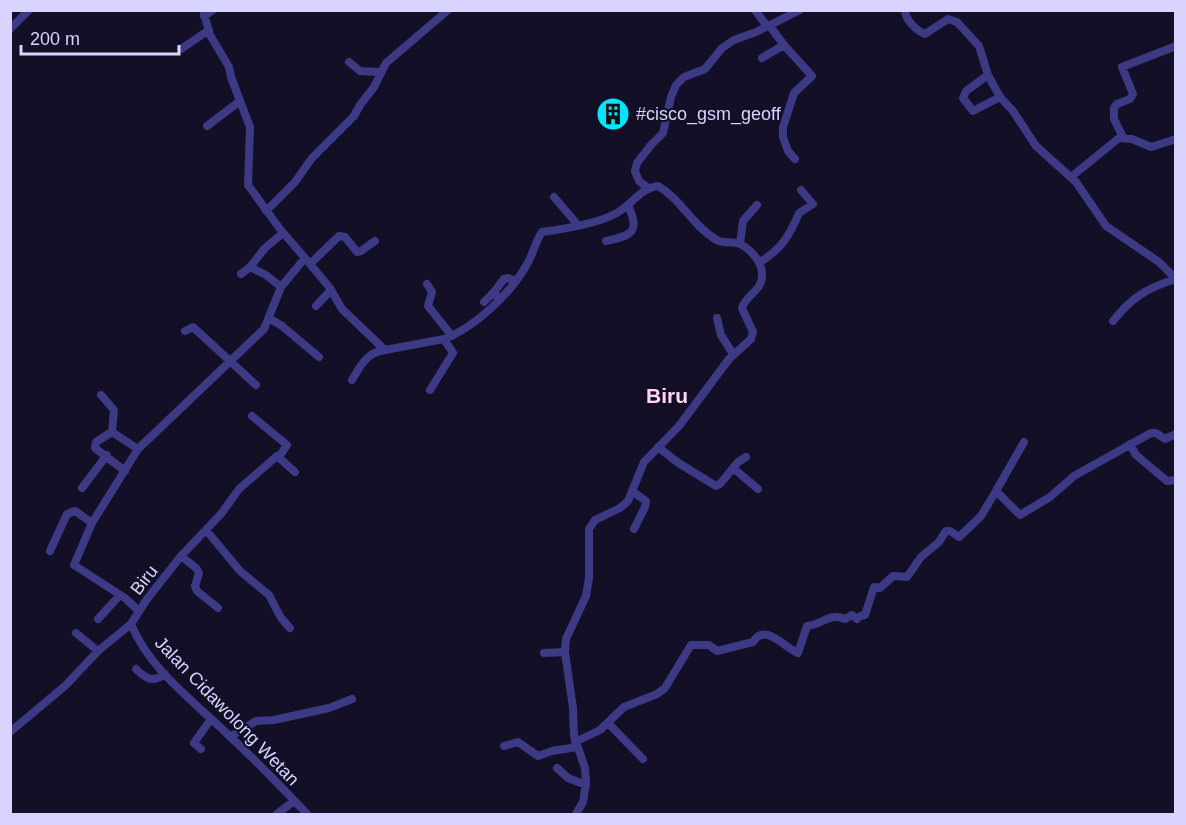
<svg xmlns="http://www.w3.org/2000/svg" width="1186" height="825" viewBox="0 0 1186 825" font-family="Arial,sans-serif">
  <rect width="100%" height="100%" fill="#130f26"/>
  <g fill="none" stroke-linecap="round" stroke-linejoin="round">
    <path stroke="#3d3a85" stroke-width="8" d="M 203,10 L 210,35 L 229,67 L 231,77 L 250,127 L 248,185 L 280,229 L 305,258
      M 755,10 L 767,26
      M 905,10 C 905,20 917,31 925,34 L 948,19 L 957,22 L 979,46 L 988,75 L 1000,97 L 1013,111 L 1036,146 L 1076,182 L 1106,226 L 1159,262 L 1176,279
      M 204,16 L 213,10
      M 10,29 L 29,10
      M 784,45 L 812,76 L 794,93 L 783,127 L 783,137 L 788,151 L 795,159
      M 181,49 L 209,30
      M 762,58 L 784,45 L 769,25
      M 349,62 L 360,71 L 379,72
      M 988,75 L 966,91 L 963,98 L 973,111 L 1000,97
      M 207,126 L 240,101
      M 1123,137 L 1114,119 L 1114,108 L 1117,104 L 1130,99 L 1133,94 L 1122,67 L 1176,46
      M 1071,177 L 1119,138 L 1132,139 L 1151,147 L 1176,139
      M 648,188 L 639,181 L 635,171 L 637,163 L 651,145 L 663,133 L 671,97 L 676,85 L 684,77 L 705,69 L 722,48 L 734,40 L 756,32 L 800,10
      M 554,197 L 578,225
      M 266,211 L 295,182 L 312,158 L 354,116 L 360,105 L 374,87 L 386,63 L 448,10
      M 606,241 C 633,235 640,232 628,205
      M 740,244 L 743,221 L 757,205
      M 759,263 C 781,249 789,237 799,213 L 813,204 L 801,190
      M 310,264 L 339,236 L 345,237 L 357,252 L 361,251 L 375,241
      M 250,267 L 265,248 L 283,233
      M 241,274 L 250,267 L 266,275 L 281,287
      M 427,284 L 432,292 L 428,306 L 452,336
      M 499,300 L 494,292 L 504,279 L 508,278 L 515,281
      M 484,302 L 494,292
      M 316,306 L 331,290
      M 717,318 L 721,335 L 733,354
      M 268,320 L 272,320 L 282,326 L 319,357
      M 1113,321 C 1132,297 1147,288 1176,279
      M 185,331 L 193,327 L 256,385
      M 352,380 C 361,365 367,352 385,350
      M 430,390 L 453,353 L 444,339
      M 101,395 L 114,410 L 112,432 L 138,449
      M 252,416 L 287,445 L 279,457
      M 112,432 L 96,442 L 95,448 L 125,471
      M 1024,442 L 996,491 L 1020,515 L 1050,497 L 1074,476 L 1151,433 L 1156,433 L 1165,439 L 1176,434
      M 1130,444 L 1136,455 L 1167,481 L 1176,480
      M 658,447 L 677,462 L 716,486 L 720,484 L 738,462 L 746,457
      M 733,468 L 758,489
      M 82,488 L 107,455
      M 632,491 L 646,501 L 645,507 L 634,529
      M 206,530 L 240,571 L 269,595 L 281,618 L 290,628
      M 50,551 L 67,514 L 75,511 L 92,523
      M 181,556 L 196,568 L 199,573 L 195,586 L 197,591 L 218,608
      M 139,611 L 125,598 L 74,565 L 92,523 L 138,449 L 264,329 L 281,287 L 305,258 L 330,288 L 342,309 L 385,350 L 444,339 C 474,328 510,294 526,266 C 533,255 535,242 542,232 C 564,229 596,224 615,214 C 631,206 640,188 658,186 C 681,199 692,225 715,239 C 722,244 729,241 737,243 C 749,247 762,261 762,274 C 763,291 746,294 742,308 L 753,332 L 751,339 L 729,359 L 679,426 L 644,462 L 628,501 L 620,508 L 595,520 L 589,529 L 589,578 L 586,596 L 566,639 L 565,652 L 573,708 L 574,736 L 585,768 L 586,783 L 583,802 L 576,814
      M 98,619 L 120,595
      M 131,624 C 148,666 187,696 220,727 C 250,755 279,784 307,814
      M 76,633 L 98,651
      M 544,653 L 565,652
      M 136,669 C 146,679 153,683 165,674
      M 608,723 L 643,759
      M 10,732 L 66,685 L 98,651 L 131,624 L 147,599 L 181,556 L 221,514 L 239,489 L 277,456 L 295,472
      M 230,737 L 256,721 L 274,720 L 329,708 L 352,699
      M 575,742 L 600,730 L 624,707 L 657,694 L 665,688 L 691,645 L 709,645 L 717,651 L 753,642 C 765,622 785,648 798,653 L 807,626 C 823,625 828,612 845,619 L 852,615 L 857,619 L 860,616 L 865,615 L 874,587 L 880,588 L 893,576 L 907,577 L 921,557 L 939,542 L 946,531 L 950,531 L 959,537 L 981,516 L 996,491
      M 504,746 L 518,742 L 538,756 L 552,751 L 577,747
      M 201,749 L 194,743 L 211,719
      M 557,768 L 568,778 L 586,785
      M 277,814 L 294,801"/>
  </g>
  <defs>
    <symbol id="building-disc" viewBox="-11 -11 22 22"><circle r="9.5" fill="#00e5ff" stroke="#130f26"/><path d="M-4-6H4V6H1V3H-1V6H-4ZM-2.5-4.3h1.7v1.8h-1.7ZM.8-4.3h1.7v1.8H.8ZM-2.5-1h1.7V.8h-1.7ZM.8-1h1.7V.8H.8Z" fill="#111"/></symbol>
  </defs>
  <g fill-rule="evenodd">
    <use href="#building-disc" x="594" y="95" width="38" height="38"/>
  </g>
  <g text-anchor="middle" stroke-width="4.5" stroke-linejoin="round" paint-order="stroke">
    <g font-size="18" fill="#d9d4ff" stroke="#130f26" text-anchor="start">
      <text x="636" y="120">#cisco_gsm_geoff</text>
    </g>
    <g font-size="18" fill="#d9d4ff" stroke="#130f26">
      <text transform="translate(144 580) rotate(-52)" y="6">Biru</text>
      <text transform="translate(227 711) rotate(46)" y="6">Jalan Cidawolong Wetan</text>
    </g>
    <g font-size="21" font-weight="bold" fill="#ffd6f0" stroke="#130f26">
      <text x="667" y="403">Biru</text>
    </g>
  </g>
  <rect width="1186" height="825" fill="none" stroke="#d9d4ff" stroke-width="24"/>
  <path d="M21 45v9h158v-9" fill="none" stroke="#d9d4ff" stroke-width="3"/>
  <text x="30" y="45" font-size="18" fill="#d9d4ff" stroke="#130f26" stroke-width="4.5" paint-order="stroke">200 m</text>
</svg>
